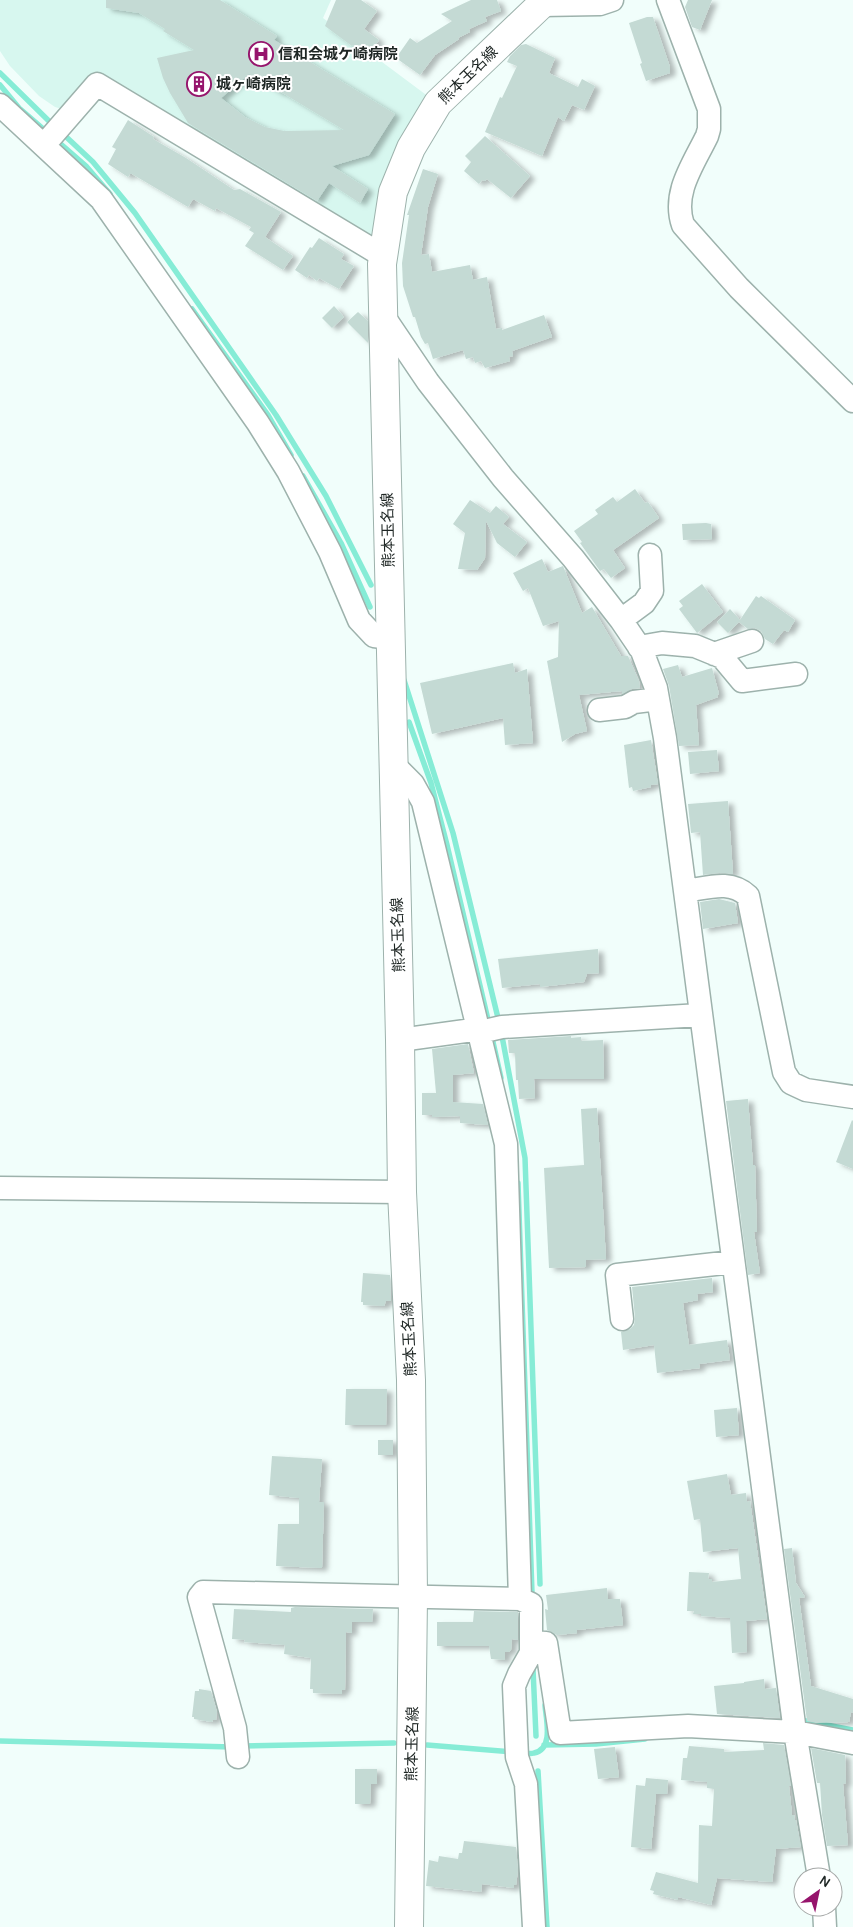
<svg xmlns="http://www.w3.org/2000/svg" width="853" height="1927" viewBox="0 0 853 1927" font-family="Karla,'Noto Sans JP',sans-serif">
  <defs>
    <filter id="shadow"><feDropShadow dx="5.5" dy="3" stdDeviation="2.5" flood-color="#0004"/></filter>
  </defs>
  <rect width="100%" height="100%" fill="#f1fefb"/>
  <path fill="#d7f7ef" d="M 0,0 L 331,0 L 323,18 L 433,100 L 376,266 L 103,89 L 79,114 L 55,107 L 39,96 L 10,66 L 0,51 Z"/>
  <g fill="none" stroke-linecap="round" stroke-linejoin="round">
    <path stroke="#86ecd6" stroke-width="5.5" d="M 0,73 L 54,126
      M 0,85 L 19,108 L 48,133
      M 61,132 L 93,162 L 135,213 L 276,415 L 326,496 L 371,585
      M 55,139 L 86,166 L 110,194
      M 192,309 L 268,415 L 291,455
      M 303,476 L 341,543 L 370,607
      M 404,680 L 453,833 L 499,1022
      M 409,722 L 431,783 L 447,845 L 489,1024
      M 501,1031 L 525,1158 L 540,1584
      M 491,1033 L 501,1078
      M 518,1183 L 532,1593
      M 533,1669 L 536,1736
      M 801,1720 L 853,1730
      M 0,1741 L 232,1747
      M 427,1745 L 513,1752
      M 544,1745 L 596,1744 L 645,1739
      M 242,1746 L 394,1743
      M 522,1752 C 525,1753 531,1754 534,1753 C 554,1749 546,1719 545,1705
      M 538,1771 L 547,1927"/>
  </g>
  <path fill="#c4dad4" fill-rule="evenodd" filter="url(#shadow)" d="M 106,0 L 220,0 L 277,36 L 274,40 L 395,114 L 369,155 L 332,166 L 368,189 L 360,203 L 329,183 L 317,201 L 188,123 L 170,93 L 163,78 L 157,58 L 194,50 L 163,31 L 165,29 L 139,13 L 106,8 ZM 249,74 L 280,93 L 281,92 L 344,130 L 284,131 L 265,127 L 245,117 L 221,98 Z
    M 336,0 L 361,0 L 377,11 L 364,29 L 379,40 L 368,55 L 353,45 L 352,46 L 325,26 Z
    M 471,0 L 497,0 L 501,11 L 485,17 L 487,21 L 469,29 L 470,32 L 458,38 L 459,39 L 435,55 L 420,75 L 396,58 L 410,38 L 417,43 L 452,21 L 441,14 Z
    M 688,0 L 712,0 L 700,30 L 692,27 L 685,7 Z
    M 647,17 L 653,17 L 670,67 L 670,73 L 646,81 L 640,64 L 642,63 L 629,23 Z
    M 526,44 L 555,58 L 549,73 L 578,87 L 582,79 L 595,86 L 584,110 L 572,105 L 564,121 L 558,117 L 542,156 L 485,132 L 500,97 L 502,98 L 517,66 L 507,62 L 510,56 L 521,45 Z
    M 128,120 L 154,137 L 153,139 L 186,158 L 234,190 L 240,189 L 281,212 L 265,237 L 293,256 L 283,270 L 245,246 L 254,233 L 249,230 L 251,227 L 216,208 L 215,211 L 193,199 L 188,207 L 132,174 L 130,174 L 128,177 L 108,164 L 116,149 L 112,147 Z
    M 485,136 L 530,176 L 511,198 L 487,179 L 485,181 L 482,180 L 479,184 L 464,171 L 471,162 L 465,156 Z
    M 423,169 L 438,174 L 428,207 L 421,255 L 429,254 L 432,272 L 470,265 L 473,280 L 487,277 L 496,329 L 502,328 L 502,330 L 544,315 L 552,337 L 512,351 L 513,356 L 509,357 L 510,361 L 485,368 L 481,361 L 475,363 L 473,357 L 466,359 L 463,350 L 433,359 L 428,343 L 425,344 L 421,337 L 415,317 L 413,317 L 403,286 L 402,263 L 409,215 L 407,215 Z
    M 319,238 L 344,254 L 341,259 L 354,266 L 339,289 L 319,278 L 317,281 L 309,275 L 307,278 L 295,270 L 310,247 L 312,248 Z
    M 334,306 L 344,317 L 332,328 L 322,318 Z
    M 358,312 L 368,321 L 368,343 L 347,322 Z
    M 635,489 L 645,503 L 648,502 L 659,518 L 613,550 L 625,568 L 611,578 L 604,569 L 600,571 L 580,543 L 582,542 L 574,531 L 598,514 L 595,510 L 613,497 L 617,502 Z
    M 470,500 L 490,513 L 496,506 L 509,517 L 503,524 L 527,542 L 515,557 L 497,543 L 486,521 L 485,558 L 477,570 L 458,569 L 465,533 L 453,524 Z
    M 706,523 L 711,524 L 712,539 L 683,540 L 682,524 Z
    M 542,559 L 548,572 L 563,566 L 582,613 L 592,607 L 621,656 L 628,656 L 639,681 L 640,688 L 632,689 L 622,694 L 622,691 L 579,695 L 587,731 L 575,734 L 562,742 L 547,661 L 558,657 L 559,621 L 543,626 L 528,588 L 523,591 L 513,573 Z
    M 702,584 L 723,612 L 697,633 L 679,609 L 683,606 L 679,601 Z
    M 756,596 L 759,598 L 761,596 L 795,620 L 788,632 L 784,630 L 773,644 L 765,639 L 761,631 L 755,628 L 748,629 L 739,622 L 728,633 L 717,622 L 730,609 L 740,620 Z
    M 513,663 L 515,673 L 527,669 L 533,743 L 505,745 L 503,718 L 432,734 L 420,683 Z
    M 678,665 L 682,677 L 712,668 L 719,694 L 717,695 L 718,697 L 696,705 L 699,745 L 679,746 L 669,686 L 663,669 Z
    M 651,740 L 658,784 L 651,785 L 651,787 L 633,791 L 632,787 L 629,788 L 624,745 Z
    M 717,750 L 719,771 L 690,774 L 688,752 Z
    M 728,801 L 733,874 L 719,873 L 703,875 L 700,832 L 691,833 L 688,804 Z
    M 719,899 L 735,903 L 738,923 L 703,929 L 700,902 Z
    M 598,949 L 599,973 L 587,974 L 584,982 L 540,987 L 540,984 L 502,988 L 498,959 Z
    M 571,1036 L 571,1038 L 581,1037 L 581,1041 L 603,1040 L 604,1079 L 534,1079 L 535,1098 L 519,1099 L 518,1080 L 516,1080 L 515,1053 L 509,1053 L 508,1040 Z
    M 468,1044 L 474,1073 L 453,1075 L 453,1102 L 483,1104 L 488,1125 L 460,1123 L 460,1116 L 432,1117 L 432,1115 L 422,1115 L 422,1093 L 436,1093 L 432,1049 Z
    M 748,1099 L 753,1165 L 755,1165 L 757,1232 L 754,1232 L 760,1273 L 748,1275 L 726,1101 Z
    M 597,1108 L 606,1259 L 586,1260 L 586,1267 L 549,1268 L 544,1168 L 584,1165 L 581,1109 Z
    M 852,1120 L 853,1121 L 853,1169 L 836,1162 Z
    M 363,1273 L 390,1275 L 391,1301 L 386,1301 L 384,1306 L 363,1305 L 363,1302 L 361,1302 Z
    M 712,1278 L 713,1292 L 697,1294 L 698,1300 L 683,1303 L 689,1345 L 727,1340 L 730,1360 L 699,1364 L 700,1368 L 657,1373 L 654,1345 L 623,1350 L 621,1332 L 630,1329 L 634,1325 L 635,1318 L 632,1287 Z
    M 346,1389 L 387,1389 L 386,1425 L 345,1425 Z
    M 737,1408 L 739,1435 L 716,1437 L 714,1410 Z
    M 378,1440 L 393,1440 L 393,1455 L 378,1455 Z
    M 272,1456 L 322,1459 L 319,1502 L 324,1502 L 322,1568 L 276,1566 L 278,1524 L 299,1524 L 299,1498 L 269,1495 Z
    M 727,1474 L 731,1495 L 746,1493 L 747,1502 L 750,1501 L 767,1619 L 746,1621 L 747,1652 L 732,1653 L 730,1618 L 701,1616 L 701,1614 L 693,1614 L 694,1611 L 687,1611 L 689,1572 L 709,1573 L 708,1579 L 712,1579 L 712,1582 L 741,1579 L 738,1548 L 703,1552 L 700,1519 L 694,1520 L 687,1481 Z
    M 792,1548 L 796,1583 L 805,1597 L 799,1598 L 811,1686 L 853,1699 L 853,1713 L 851,1712 L 849,1722 L 816,1723 L 807,1721 L 784,1549 Z
    M 607,1588 L 608,1599 L 620,1599 L 623,1625 L 577,1630 L 577,1633 L 557,1635 L 547,1630 L 545,1609 L 548,1610 L 546,1595 Z
    M 295,1607 L 373,1609 L 372,1622 L 352,1622 L 352,1633 L 346,1632 L 345,1690 L 342,1690 L 342,1694 L 313,1693 L 313,1689 L 310,1689 L 311,1658 L 284,1654 L 285,1645 L 244,1642 L 245,1640 L 232,1639 L 234,1609 L 291,1612 L 291,1608 Z
    M 474,1611 L 518,1612 L 518,1640 L 512,1639 L 511,1650 L 509,1652 L 505,1652 L 505,1660 L 491,1659 L 489,1646 L 437,1646 L 437,1622 L 473,1622 Z
    M 764,1679 L 765,1689 L 776,1688 L 780,1718 L 717,1714 L 714,1686 L 744,1683 L 744,1682 Z
    M 199,1689 L 211,1691 L 217,1712 L 216,1720 L 213,1720 L 212,1722 L 194,1719 L 194,1717 L 192,1717 L 195,1691 L 199,1691 Z
    M 763,1743 L 784,1745 L 791,1786 L 789,1786 L 792,1815 L 794,1815 L 795,1820 L 796,1820 L 801,1847 L 776,1849 L 772,1882 L 717,1878 L 711,1905 L 678,1897 L 678,1900 L 653,1894 L 654,1891 L 650,1890 L 656,1872 L 698,1883 L 699,1825 L 712,1826 L 714,1789 L 707,1788 L 707,1782 L 681,1780 L 683,1758 L 687,1758 L 689,1746 L 724,1749 L 724,1752 L 764,1750 Z
    M 615,1747 L 619,1777 L 598,1779 L 594,1749 Z
    M 811,1748 L 845,1755 L 846,1783 L 843,1784 L 848,1845 L 827,1846 L 822,1815 L 820,1783 L 817,1783 Z
    M 355,1769 L 377,1769 L 377,1784 L 371,1784 L 370,1804 L 355,1804 Z
    M 646,1778 L 668,1780 L 667,1794 L 656,1794 L 651,1849 L 631,1847 L 636,1785 L 645,1786 Z
    M 464,1841 L 516,1847 L 518,1870 L 516,1885 L 514,1885 L 514,1888 L 482,1884 L 481,1892 L 426,1886 L 429,1860 L 438,1862 L 439,1856 L 458,1859 L 459,1853 L 462,1853 Z"/>
  <g fill="none" stroke-linecap="round" stroke-linejoin="round">
    <defs>
      <path id="minor" d="M 668,0 L 709,109 L 709,129 L 707,136 C 693,165 672,193 683,225 L 739,288 L 853,401
        M 541,5 L 600,4 L 612,0
        M 0,105 L 101,199 L 258,423 L 288,471 L 330,552 L 359,620 L 374,636 L 390,638
        M 44,145 L 97,84 L 383,256
        M 382,314 L 428,382 L 503,478 L 573,558 L 621,620 L 642,651 L 656,688 L 665,738 L 685,891 L 795,1732 L 819,1877
        M 621,620 L 644,603 L 652,591 L 650,555
        M 639,647 L 662,643 L 695,646 L 722,657 L 742,681 L 796,674
        M 714,654 L 752,641
        M 599,710 L 625,707 L 634,702 L 658,699
        M 393,764 L 413,784 L 423,802 L 506,1144 L 520,1599
        M 685,891 C 708,888 730,879 748,896 L 784,1072 L 791,1083 L 806,1090 L 853,1097
        M 480,1032 L 502,1027 L 700,1015
        M 400,1040 L 480,1029
        M 0,1188 L 402,1192
        M 622,1319 L 617,1275 L 733,1262
        M 531,1642 L 546,1643 L 560,1733 L 688,1726 L 795,1732 L 853,1743
        M 238,1757 L 235,1728 L 199,1597 L 203,1592 L 520,1599 L 531,1604 L 531,1653 L 519,1674 L 514,1686 L 517,1757 L 526,1784 L 534,1927
        M 824,1907 L 825,1927"/>
      <path id="major" d="M 409,1927 L 413,1597 L 411,1380 L 402,1192 L 400,1040 L 382,264 L 393,192 L 411,148 L 438,103 L 546,0"/>
    </defs>
    <use href="#minor" stroke="#9db2ac" stroke-width="25"/>
    <use href="#major" stroke="#9db2ac" stroke-width="30"/>
    <use href="#minor" stroke="#fff" stroke-width="22"/>
    <use href="#major" stroke="#fff" stroke-width="28"/>
  </g>
  <defs>
    <symbol id="hospital-ring" viewBox="-11 -11 22 22"><circle r="9.5" fill="#fff" stroke="#96146c" stroke-width="1.5"/><path d="M-5-5h3v3.5h4V-5h3V5h-3V1.5h-4V5h-3Z" fill="#96146c"/></symbol>
    <symbol id="building-ring" viewBox="-11 -11 22 22"><circle r="9.5" fill="#fff" stroke="#96146c" stroke-width="1.5"/><path d="M-4-6H4V6H1V3H-1V6H-4ZM-2.5-4.3h1.7v1.8h-1.7ZM.8-4.3h1.7v1.8H.8ZM-2.5-1h1.7V.8h-1.7ZM.8-1h1.7V.8H.8Z" fill="#96146c"/></symbol>
  </defs>
  <g fill-rule="evenodd">
    <use href="#hospital-ring" x="247" y="40" width="28" height="28"/>
    <use href="#building-ring" x="185" y="70" width="28" height="28"/>
  </g>
  <g text-anchor="middle" stroke-width="4" stroke-linejoin="round" paint-order="stroke">
    <g font-size="15" font-weight="bold" fill="#1e2624" stroke="#fff" text-anchor="start">
      <text x="278" y="59">信和会城ケ崎病院</text>
      <text x="216" y="89">城ヶ崎病院</text>
    </g>
    <g font-size="15" fill="#1e2624" stroke="#fff">
      <text transform="translate(468 75) rotate(-44)" y="5">熊本玉名線</text>
      <text transform="translate(388 530) rotate(-91)" y="5">熊本玉名線</text>
      <text transform="translate(398 935) rotate(-92)" y="5">熊本玉名線</text>
      <text transform="translate(409 1339) rotate(-93)" y="5">熊本玉名線</text>
      <text transform="translate(412 1744) rotate(-89)" y="5">熊本玉名線</text>
    </g>
  </g>
  <g transform="translate(818 1892) rotate(33)"><circle r="24" fill="#ffffff" stroke="#a5a8a7"/>
  <path d="M0-4L9 19L0 12L-9 19Z" fill="#96146c"/>
  <text y="-8" font-size="14" font-weight="bold" text-anchor="middle" fill="#1e2624">N</text>
  </g>
</svg>
